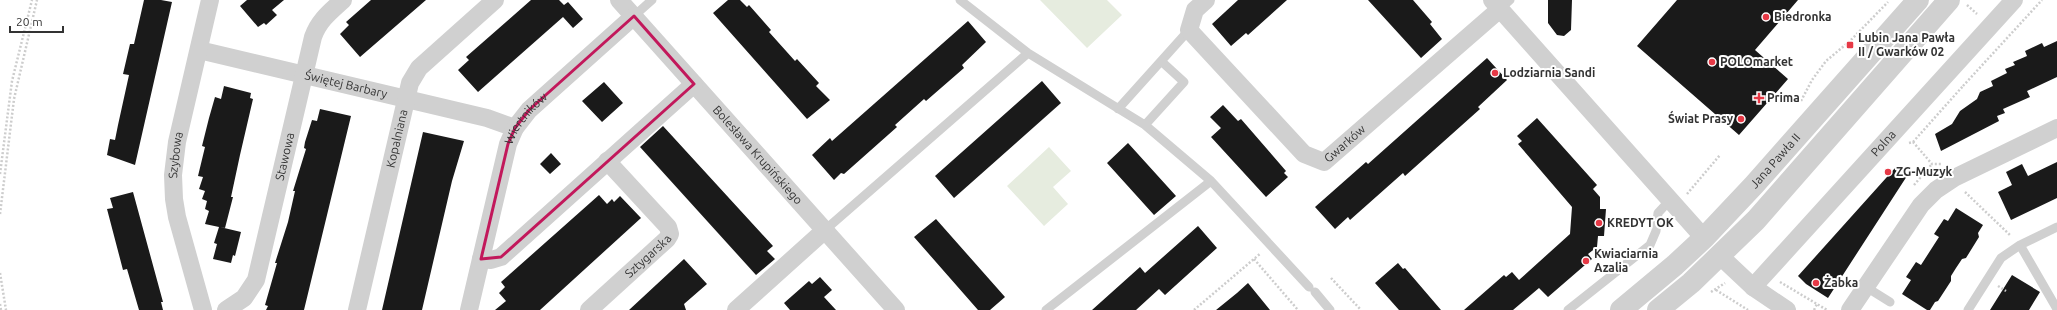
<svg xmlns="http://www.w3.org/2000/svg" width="2057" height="310" viewBox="0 0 2057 310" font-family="Ubuntu,sans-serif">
  <rect width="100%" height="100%" fill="#fff"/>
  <path fill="#e6ecdf" d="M 1040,0 L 1107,0 L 1122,15 L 1087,48 Z
    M 1049,147 L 1071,171 L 1053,187 L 1068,204 L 1044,226 L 1007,186 Z"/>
  <path fill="#1a1a1a" d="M 144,0 L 161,0 L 172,2 L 135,165 L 107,155 L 110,139 L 115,140 L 118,125 L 129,75 L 123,74 L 130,44 L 134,44 Z
    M 247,0 L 284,0 L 272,10 L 277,15 L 266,25 L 264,23 L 258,27 L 240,6 Z
    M 371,0 L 426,0 L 360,57 L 340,34 L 349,25 L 346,22 Z
    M 531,0 L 559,0 L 564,5 L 568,2 L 583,19 L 573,28 L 563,17 L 478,92 L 458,70 L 469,60 L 466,57 Z
    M 728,0 L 740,0 L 747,7 L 749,5 L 771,30 L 769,32 L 795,61 L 797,59 L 819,83 L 816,86 L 830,100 L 807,119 L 713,13 Z
    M 1238,0 L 1287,0 L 1248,35 L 1246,33 L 1231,46 L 1212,24 Z
    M 1368,0 L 1413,0 L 1432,22 L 1430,24 L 1442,39 L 1421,58 Z
    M 1548,0 L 1572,0 L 1571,30 L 1564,36 L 1557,35 L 1548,23 Z
    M 1677,0 L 1798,0 L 1755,50 L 1788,79 L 1739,135 L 1637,46 Z
    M 968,21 L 986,42 L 962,65 L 964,68 L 926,101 L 924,99 L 895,125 L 897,127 L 844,174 L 841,173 L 834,180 L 812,155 L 830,138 L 832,141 Z
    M 2057,41 L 2057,77 L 2027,91 L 2030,97 L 2003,109 L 2005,113 L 1997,116 L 1999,121 L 1941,151 L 1935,134 L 1952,124 L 1960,111 L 1977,99 L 1980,92 L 1993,86 L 1991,81 L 2007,73 L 2005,69 L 2015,65 L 2013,62 L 2027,56 L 2025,51 L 2042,43 L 2044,47 Z
    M 1487,58 L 1507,80 L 1478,107 L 1480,109 L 1405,176 L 1403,173 L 1350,220 L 1348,217 L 1335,229 L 1315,207 L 1366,162 L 1368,164 Z
    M 1042,81 L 1061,103 L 954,198 L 935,176 Z
    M 604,82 L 623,103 L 602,122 L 582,101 Z
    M 224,86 L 251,93 L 250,98 L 253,99 L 240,155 L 231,197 L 233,197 L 225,228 L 220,227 L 241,232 L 235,256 L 233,255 L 231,263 L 213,259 L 217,244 L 214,243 L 219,227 L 205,224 L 209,211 L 205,209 L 207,201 L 202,199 L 205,191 L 199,189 L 203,177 L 198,176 L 205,147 L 202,146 L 209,118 L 215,97 L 221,99 Z
    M 1223,105 L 1238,121 L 1241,119 L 1286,171 L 1284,173 L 1288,177 L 1266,197 L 1211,137 L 1221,128 L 1210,117 Z
    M 320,109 L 351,116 L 304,310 L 266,310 L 268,306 L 265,305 L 277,263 L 275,263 L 288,222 L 295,191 L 293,191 L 306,149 L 304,148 L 305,142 L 312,120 L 317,121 Z
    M 1537,118 L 1597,185 L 1593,189 L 1600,197 L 1600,209 L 1606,209 L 1604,236 L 1598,236 L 1597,247 L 1588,254 L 1592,259 L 1548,297 L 1539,288 L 1513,310 L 1464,310 L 1504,275 L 1506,277 L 1512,272 L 1519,280 L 1570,234 L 1572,207 L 1518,144 L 1522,141 L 1517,136 Z
    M 663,126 L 773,246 L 767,251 L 775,259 L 756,275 L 640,147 Z
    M 423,132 L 464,141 L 452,181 L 422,310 L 382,310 Z
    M 1128,143 L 1176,196 L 1154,215 L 1107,163 Z
    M 551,153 L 561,164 L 550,174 L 540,164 Z
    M 2057,162 L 2057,198 L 2011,220 L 1998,192 L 2012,185 L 2006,172 L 2022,164 L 2028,176 Z
    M 1895,168 L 1907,176 L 1828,298 L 1806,284 L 1798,276 Z
    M 133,192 L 163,302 L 161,302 L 163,310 L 139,310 L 127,269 L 123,270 L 107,209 L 113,208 L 110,198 Z
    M 599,195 L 607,204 L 612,199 L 614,202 L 620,196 L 641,218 L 540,310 L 495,310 L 506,301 L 499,293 L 505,287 L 501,282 Z
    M 1956,208 L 1983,225 L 1978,233 L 1979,237 L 1966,258 L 1962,259 L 1956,268 L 1951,276 L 1951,281 L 1938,301 L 1935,302 L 1930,310 L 1927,310 L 1902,294 L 1911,280 L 1906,277 L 1916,262 L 1921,265 L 1939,237 L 1934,234 L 1944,219 L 1948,221 Z
    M 936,219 L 1005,297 L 990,310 L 978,310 L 914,237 Z
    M 1198,226 L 1217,248 L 1165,295 L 1159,289 L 1136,310 L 1092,310 L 1140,267 L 1145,273 Z
    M 684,259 L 707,284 L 684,304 L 686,310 L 629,310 Z
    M 1398,263 L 1403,269 L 1405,268 L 1441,310 L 1399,310 L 1375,283 Z
    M 2012,275 L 2040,292 L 2029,310 L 1990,310 Z
    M 820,277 L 832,290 L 824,297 L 836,310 L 790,310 L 784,303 L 809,281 L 812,284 Z
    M 1248,283 L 1270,310 L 1216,310 L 1237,293 Z"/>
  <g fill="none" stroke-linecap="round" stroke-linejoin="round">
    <path stroke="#cdcdcd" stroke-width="2.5" stroke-dasharray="2 2" stroke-linecap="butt" d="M 1967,5 L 1977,14
      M 1963,86 L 2042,0
      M 1801,101 L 1812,80 L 1826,61 L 1850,41 L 1888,2
      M 1913,142 L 1963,86
      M 1909,143 L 1913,142 L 1932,164 L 1942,164
      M 0,174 L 12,81 L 32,0
      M 1914,185 L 1932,164
      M 1965,192 L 2011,236
      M 1687,194 L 1720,155
      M 0,214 L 14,99 L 37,0
      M 1254,259 L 1298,310
      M 0,273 L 6,310
      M 1331,278 L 1361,310
      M 1780,282 L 1827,310
      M 1998,286 L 2006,291
      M 1716,290 L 1748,310
      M 1711,292 L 1725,283
      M 0,304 L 1,310
      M 1194,310 L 1261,253
      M 1814,310 L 1817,304"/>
    <path stroke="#d0d0d0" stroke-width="9" d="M 960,0 L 1028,53 L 1145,125 L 1211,181 L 1309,287
      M 1500,9 L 1510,0
      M 634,16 L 652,0
      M 1118,109 L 1189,30
      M 1145,125 L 1184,82 L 1161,61
      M 825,230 L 1028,53
      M 2020,245 L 2057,309
      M 1866,287 L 1890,302
      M 1315,292 L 1330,310
      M 1046,310 L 1211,181
      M 1568,310 L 1650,245 L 1656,231 L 1658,213 L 1670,200
      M 1968,310 L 2001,258 L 2020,245 L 2057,227"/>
    <g stroke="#d0d0d0" stroke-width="18">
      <path id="s1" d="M 619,0 L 896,310"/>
      <path id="s2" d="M 1206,0 L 1195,10 L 1189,30 L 1304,154 L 1324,162 L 1500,9"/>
      <path d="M 1492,0 L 1704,238"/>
      <path id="s3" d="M 199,50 L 487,118 L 515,128"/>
      <path d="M 1720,256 L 1753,287 L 1787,310"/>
      <path d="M 481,259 L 491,260 L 501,257 L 694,84"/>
      <path id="s4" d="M 1753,287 L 2014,0"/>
      <path id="s5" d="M 203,310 L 177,217 L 174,199 L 173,175 L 177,142 L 210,0"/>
      <path id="s6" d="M 226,310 L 244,298 L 256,280 L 313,37 C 319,20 331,11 343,0"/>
      <path id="s7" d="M 357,310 L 410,83 L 419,68 L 495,0"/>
      <path id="s8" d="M 469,310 L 508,144 L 515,128 L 529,110 L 634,16"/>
      <path id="s9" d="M 589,310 L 667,239 L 670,234 L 668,227 L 607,161"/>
      <path d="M 736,310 L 825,230"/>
      <path d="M 1850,310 L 1921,205 L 1936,190 L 1954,178 L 2057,128"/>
    </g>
    <g stroke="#d0d0d0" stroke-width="22">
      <path id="s10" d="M 1621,310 L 1675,265 L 1704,238 L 1754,185 L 1918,0"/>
      <path d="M 1658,310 L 1691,283 L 1756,220 L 1949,0"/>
    </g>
  </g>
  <path fill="none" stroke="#c2185b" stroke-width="3" stroke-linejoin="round" d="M 634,16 L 694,84 L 501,257 L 481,259 L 508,144 L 515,128 L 529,110 Z"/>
  <g fill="#e63946" stroke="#fff" stroke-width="1.5">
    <circle cx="1766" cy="17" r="4"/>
    <rect x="1846" y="41" width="8" height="8" rx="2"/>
    <circle cx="1712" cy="62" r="4"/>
    <circle cx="1495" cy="73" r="4"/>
    <path d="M1757 92h4v4h4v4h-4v4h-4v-4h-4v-4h4z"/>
    <circle cx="1741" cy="119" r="4"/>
    <circle cx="1888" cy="172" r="4"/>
    <circle cx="1599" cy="223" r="4"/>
    <circle cx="1586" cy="261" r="4"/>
    <circle cx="1816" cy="283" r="4"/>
  </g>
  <g text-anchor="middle" stroke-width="4" stroke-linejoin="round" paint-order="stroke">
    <g font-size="12" font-weight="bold" fill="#333" stroke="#fff" text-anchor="start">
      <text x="1774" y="21">Biedronka</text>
      <text x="1858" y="42">Lubin Jana Pawła<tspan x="1858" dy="14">II / Gwarków 02</tspan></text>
      <text x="1720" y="66">POLOmarket</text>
      <text x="1503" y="77">Lodziarnia Sandi</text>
      <text x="1767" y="102">Prima</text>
      <text x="1733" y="123" text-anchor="end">Świat Prasy</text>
      <text x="1896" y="176">ZG-Muzyk</text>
      <text x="1607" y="227">KREDYT OK</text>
      <text x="1594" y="258">Kwiaciarnia<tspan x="1594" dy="14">Azalia</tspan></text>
      <text x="1824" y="287">Żabka</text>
    </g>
    <g font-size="12" fill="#333" stroke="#fff">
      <text dy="4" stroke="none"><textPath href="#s3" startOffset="151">Świętej Barbary</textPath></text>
      <text dy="4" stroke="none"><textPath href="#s8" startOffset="202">Wiertników</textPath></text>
      <text dy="4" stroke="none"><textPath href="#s7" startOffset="176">Kopalniana</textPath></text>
      <text dy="4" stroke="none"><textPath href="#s2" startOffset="254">Gwarków</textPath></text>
      <text dy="4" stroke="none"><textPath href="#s4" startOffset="194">Polna</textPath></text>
      <text dy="4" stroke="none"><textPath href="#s5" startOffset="159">Szybowa</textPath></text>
      <text dy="4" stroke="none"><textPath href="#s1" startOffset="208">Bolesława Krupińskiego</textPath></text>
      <text dy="4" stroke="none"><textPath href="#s6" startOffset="170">Stawowa</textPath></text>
      <text dy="4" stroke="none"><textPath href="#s10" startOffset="215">Jana Pawła II</textPath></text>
      <text dy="4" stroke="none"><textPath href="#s9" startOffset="80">Sztygarska</textPath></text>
    </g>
  </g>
  <path d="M10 26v6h53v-6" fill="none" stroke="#333333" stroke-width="2"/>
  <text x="16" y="26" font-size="12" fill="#333333" stroke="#ffffff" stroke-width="3" paint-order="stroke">20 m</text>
</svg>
